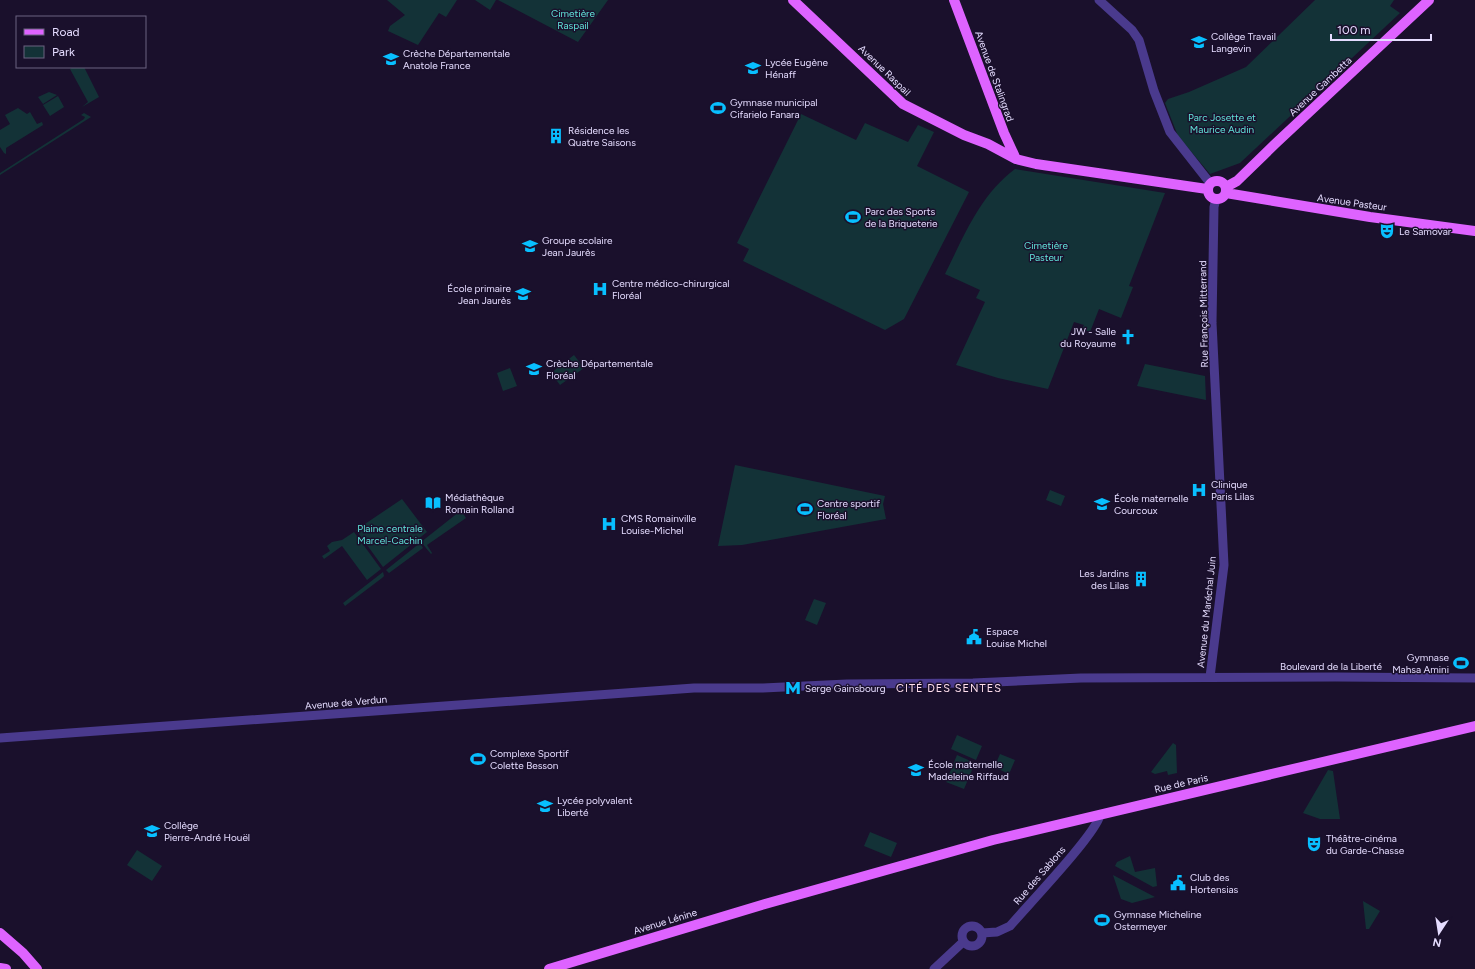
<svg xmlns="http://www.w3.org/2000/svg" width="1475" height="969" viewBox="0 0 1475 969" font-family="Figtree,sans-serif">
  <rect width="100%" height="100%" fill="#1a102c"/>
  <path fill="#133237" d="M 387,0 L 457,0 L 446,17 L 439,13 L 418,45 L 388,31 L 390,26 L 405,15 Z
    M 475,0 L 496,0 L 490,10 Z
    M 498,0 L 608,0 L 578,42 Z
    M 1315,0 L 1394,0 L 1390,6 L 1400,13 L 1240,163 L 1210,174 L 1178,136 L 1165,103 L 1168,99 L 1189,92 L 1246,67 Z
    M 73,67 L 84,67 L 99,97 L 82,107 L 88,102 L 70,69 Z
    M 49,92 L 57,95 L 43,104 L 38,97 Z
    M 58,96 L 64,107 L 50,116 L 43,105 Z
    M 18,108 L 27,114 L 30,112 L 37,124 L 42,122 L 43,125 L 6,148 L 6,154 L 4,153 L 0,147 L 0,130 L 10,124 L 5,115 Z
    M 84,113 L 91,117 L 0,175 L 0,173 L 84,119 L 85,117 L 81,115 Z
    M 801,114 L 856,140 L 865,123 L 908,142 L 918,125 L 934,132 L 917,166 L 969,192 L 904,319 L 885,330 L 743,261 L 749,249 L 737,243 Z
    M 1015,169 L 1165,193 L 1129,286 L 1133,287 L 1121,318 L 1099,309 L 1090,332 L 1082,329 L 1084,325 L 1074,322 L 1048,389 L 998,378 L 956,365 L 985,302 L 976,298 L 980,290 L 945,274 C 964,236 980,195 1015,169 Z
    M 574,355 L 584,368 L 560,385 L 551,373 Z
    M 1145,364 L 1205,376 L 1206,400 L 1137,386 Z
    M 510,368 L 517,386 L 503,391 L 497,373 Z
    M 735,465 L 885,496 L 883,504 L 886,519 L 742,545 L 718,546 Z
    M 1050,490 L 1065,496 L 1061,506 L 1046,500 Z
    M 402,499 L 427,532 L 383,567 L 356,530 Z
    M 459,512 L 462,512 L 466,518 L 427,545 L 432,553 L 431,554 L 421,542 Z
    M 354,532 L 381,569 L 367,580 L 342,546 L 324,559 L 322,556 L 330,551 L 327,546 L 332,542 L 342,540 Z
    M 420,543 L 423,548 L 389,573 L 386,570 Z
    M 383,572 L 384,576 L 382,578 L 345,606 L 343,603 Z
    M 814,599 L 826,603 L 817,625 L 805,620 Z
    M 957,735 L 982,746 L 976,760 L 951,749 Z
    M 1173,743 L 1176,745 L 1177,773 L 1168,775 L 1167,771 L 1155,774 L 1151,772 Z
    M 1000,754 L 1015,760 L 1009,774 L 996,768 L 998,764 L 996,763 Z
    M 957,755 L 975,763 L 964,789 L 946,782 Z
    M 1328,770 L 1333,771 L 1340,819 L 1320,819 L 1303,813 Z
    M 870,832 L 897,843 L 891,857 L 864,846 Z
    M 137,850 L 162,866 L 152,881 L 127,865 Z
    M 1130,856 L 1135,872 L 1155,868 L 1157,886 L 1153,887 L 1115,866 L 1117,862 Z
    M 1113,875 L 1155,897 L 1132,903 L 1121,899 Z
    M 1363,901 L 1380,911 L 1369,929 L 1366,929 Z"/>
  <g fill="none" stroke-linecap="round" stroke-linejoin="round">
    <path stroke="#4a3a8d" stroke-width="9" d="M 1099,0 L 1132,30 L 1139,40 L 1154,91 L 1170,132 L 1210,183
      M 1210,677 L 1224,565 L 1212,323 L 1214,207 L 1216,199
      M 0,738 L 694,688 L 763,688 L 847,684 L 973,683 L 1081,678 L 1336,677 L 1475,678
      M962 936a10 10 0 1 1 20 0a10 10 0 1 1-20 0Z
      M 982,933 L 997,932 L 1010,926 C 1027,906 1096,834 1100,815
      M 934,969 L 963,942"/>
    <path stroke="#de63ff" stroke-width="10" d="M 793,0 L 903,104 L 964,135 L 988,144 L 1016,159 L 1036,164 L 1207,189
      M 954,0 L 1004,133 L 1016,159
      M1208 190a9 9 0 1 1 18 0a9 9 0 1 1-18 0Z
      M 1226,187 L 1237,181 L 1275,144 L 1429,0
      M 1226,193 L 1370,217 L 1475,231
      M 0,933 L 23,953 L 37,969
      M 0,968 L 6,969
      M 549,969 L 765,904 L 993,840 L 1475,726"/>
  </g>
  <defs>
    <symbol id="school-bare" viewBox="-9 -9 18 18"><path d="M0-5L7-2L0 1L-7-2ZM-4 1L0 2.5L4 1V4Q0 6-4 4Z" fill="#08bfff" stroke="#1a102c" stroke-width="2.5" paint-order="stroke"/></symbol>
    <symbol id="stadium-bare" viewBox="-9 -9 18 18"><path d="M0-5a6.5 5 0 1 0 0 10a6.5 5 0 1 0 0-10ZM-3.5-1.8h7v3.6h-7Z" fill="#08bfff" stroke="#1a102c" stroke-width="2.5" paint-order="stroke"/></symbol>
    <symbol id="building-bare" viewBox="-9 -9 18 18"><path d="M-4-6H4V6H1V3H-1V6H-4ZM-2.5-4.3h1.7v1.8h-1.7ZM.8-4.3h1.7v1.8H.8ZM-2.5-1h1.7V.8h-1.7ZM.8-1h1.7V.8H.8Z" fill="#08bfff" stroke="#1a102c" stroke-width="2.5" paint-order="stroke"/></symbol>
    <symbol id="theatre-bare" viewBox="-9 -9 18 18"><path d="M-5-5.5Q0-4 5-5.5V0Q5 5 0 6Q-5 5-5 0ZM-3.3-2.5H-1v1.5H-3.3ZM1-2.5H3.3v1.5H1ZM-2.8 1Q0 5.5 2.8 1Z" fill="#08bfff" stroke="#1a102c" stroke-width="2.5" paint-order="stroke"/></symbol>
    <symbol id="hospital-bare" viewBox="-9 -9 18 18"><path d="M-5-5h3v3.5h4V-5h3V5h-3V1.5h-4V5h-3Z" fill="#08bfff" stroke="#1a102c" stroke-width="2.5" paint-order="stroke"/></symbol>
    <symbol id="church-bare" viewBox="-9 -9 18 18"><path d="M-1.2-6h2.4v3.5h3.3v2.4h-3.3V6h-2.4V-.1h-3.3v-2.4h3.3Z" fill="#08bfff" stroke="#1a102c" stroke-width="2.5" paint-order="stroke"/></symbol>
    <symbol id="library-bare" viewBox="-9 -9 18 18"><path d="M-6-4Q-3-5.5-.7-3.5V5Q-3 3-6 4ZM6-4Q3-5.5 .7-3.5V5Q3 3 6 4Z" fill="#08bfff" stroke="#1a102c" stroke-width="2.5" paint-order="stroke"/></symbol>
    <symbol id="civic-bare" viewBox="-9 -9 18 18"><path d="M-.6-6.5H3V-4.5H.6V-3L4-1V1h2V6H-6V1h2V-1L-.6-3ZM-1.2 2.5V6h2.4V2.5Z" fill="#08bfff" stroke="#1a102c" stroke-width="2.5" paint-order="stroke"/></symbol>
    <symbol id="metro-bare" viewBox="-9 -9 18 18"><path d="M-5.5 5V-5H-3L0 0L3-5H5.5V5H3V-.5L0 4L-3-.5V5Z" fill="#08bfff" stroke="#1a102c" stroke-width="2.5" paint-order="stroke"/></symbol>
  </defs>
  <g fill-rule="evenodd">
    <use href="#school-bare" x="1188" y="31" width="22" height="22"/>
    <use href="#school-bare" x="380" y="48" width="22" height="22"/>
    <use href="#school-bare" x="742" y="57" width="22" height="22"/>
    <use href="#stadium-bare" x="707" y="97" width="22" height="22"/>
    <use href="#building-bare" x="545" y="125" width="22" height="22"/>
    <use href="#stadium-bare" x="842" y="206" width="22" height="22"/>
    <use href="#theatre-bare" x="1376" y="220" width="22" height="22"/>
    <use href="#school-bare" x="519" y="235" width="22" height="22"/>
    <use href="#hospital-bare" x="589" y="278" width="22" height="22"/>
    <use href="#school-bare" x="512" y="283" width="22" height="22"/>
    <use href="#church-bare" x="1117" y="326" width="22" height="22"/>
    <use href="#school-bare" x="523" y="358" width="22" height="22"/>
    <use href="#hospital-bare" x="1188" y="479" width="22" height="22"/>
    <use href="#library-bare" x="422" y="492" width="22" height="22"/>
    <use href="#school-bare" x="1091" y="493" width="22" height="22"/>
    <use href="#stadium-bare" x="794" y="498" width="22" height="22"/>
    <use href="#hospital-bare" x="598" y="513" width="22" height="22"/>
    <use href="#building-bare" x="1130" y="568" width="22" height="22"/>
    <use href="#civic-bare" x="963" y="626" width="22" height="22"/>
    <use href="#stadium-bare" x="1450" y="652" width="22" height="22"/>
    <use href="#metro-bare" x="782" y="677" width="22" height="22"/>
    <use href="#stadium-bare" x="467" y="748" width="22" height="22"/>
    <use href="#school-bare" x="905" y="759" width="22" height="22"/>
    <use href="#school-bare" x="534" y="795" width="22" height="22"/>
    <use href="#school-bare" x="141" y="820" width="22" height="22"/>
    <use href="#theatre-bare" x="1303" y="833" width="22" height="22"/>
    <use href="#civic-bare" x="1167" y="872" width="22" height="22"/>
    <use href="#stadium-bare" x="1091" y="909" width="22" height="22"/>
  </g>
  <g text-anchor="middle" stroke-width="3" stroke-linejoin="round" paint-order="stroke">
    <g font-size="10" fill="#61e5da" stroke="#1a102c">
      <text x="573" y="17">Cimetière<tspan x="573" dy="12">Raspail</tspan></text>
      <text x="1222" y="121">Parc Josette et<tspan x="1222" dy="12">Maurice Audin</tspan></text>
      <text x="1046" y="249">Cimetière<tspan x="1046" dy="12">Pasteur</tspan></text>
      <text x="390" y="532">Plaine centrale<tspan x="390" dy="12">Marcel-Cachin</tspan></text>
    </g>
    <g font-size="10" fill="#e5dcff" stroke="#1a102c" text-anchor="start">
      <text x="1211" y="40">Collège Travail<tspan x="1211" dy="12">Langevin</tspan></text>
      <text x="403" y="57">Crèche Départementale<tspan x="403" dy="12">Anatole France</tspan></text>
      <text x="765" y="66">Lycée Eugène<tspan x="765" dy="12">Hénaff</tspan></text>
      <text x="730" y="106">Gymnase municipal<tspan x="730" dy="12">Cifarielo Fanara</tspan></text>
      <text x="568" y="134">Résidence les<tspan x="568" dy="12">Quatre Saisons</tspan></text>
      <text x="865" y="215">Parc des Sports<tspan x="865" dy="12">de la Briqueterie</tspan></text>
      <text x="1399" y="235">Le Samovar</text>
      <text x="542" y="244">Groupe scolaire<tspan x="542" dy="12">Jean Jaurès</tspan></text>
      <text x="612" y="287">Centre médico-chirurgical<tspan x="612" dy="12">Floréal</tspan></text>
      <text x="511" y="292" text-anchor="end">École primaire<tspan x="511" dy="12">Jean Jaurès</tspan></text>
      <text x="1116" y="335" text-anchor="end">JW - Salle<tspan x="1116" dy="12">du Royaume</tspan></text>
      <text x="546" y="367">Crèche Départementale<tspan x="546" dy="12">Floréal</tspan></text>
      <text x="1211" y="488">Clinique<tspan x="1211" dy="12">Paris Lilas</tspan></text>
      <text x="445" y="501">Médiathèque<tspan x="445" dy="12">Romain Rolland</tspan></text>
      <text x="1114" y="502">École maternelle<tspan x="1114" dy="12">Courcoux</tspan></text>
      <text x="817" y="507">Centre sportif<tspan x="817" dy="12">Floréal</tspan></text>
      <text x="621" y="522">CMS Romainville<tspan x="621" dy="12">Louise-Michel</tspan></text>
      <text x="1129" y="577" text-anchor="end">Les Jardins<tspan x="1129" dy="12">des Lilas</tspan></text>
      <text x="986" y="635">Espace<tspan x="986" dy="12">Louise Michel</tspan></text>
      <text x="1449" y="661" text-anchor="end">Gymnase<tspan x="1449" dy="12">Mahsa Amini</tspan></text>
      <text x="805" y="692">Serge Gainsbourg</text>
      <text x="490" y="757">Complexe Sportif<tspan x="490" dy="12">Colette Besson</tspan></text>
      <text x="928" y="768">École maternelle<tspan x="928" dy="12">Madeleine Riffaud</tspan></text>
      <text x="557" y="804">Lycée polyvalent<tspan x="557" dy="12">Liberté</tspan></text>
      <text x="164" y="829">Collège<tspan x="164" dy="12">Pierre-André Houël</tspan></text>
      <text x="1326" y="842">Théâtre-cinéma<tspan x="1326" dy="12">du Garde-Chasse</tspan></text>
      <text x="1190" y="881">Club des<tspan x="1190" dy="12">Hortensias</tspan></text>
      <text x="1114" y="918">Gymnase Micheline<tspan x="1114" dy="12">Ostermeyer</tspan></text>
    </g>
    <g font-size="10" fill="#e5dcff" stroke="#1a102c">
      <text transform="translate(885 70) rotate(44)" y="4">Avenue Raspail</text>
      <text transform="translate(995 76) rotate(70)" y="4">Avenue de Stalingrad</text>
      <text transform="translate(1320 86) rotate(-43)" y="4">Avenue Gambetta</text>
      <text transform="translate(1352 202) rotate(8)" y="4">Avenue Pasteur</text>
      <text transform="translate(1203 314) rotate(-91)" y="4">Rue François Mitterrand</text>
      <text transform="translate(1206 612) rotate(-84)" y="4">Avenue du Maréchal Juin</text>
      <text x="1331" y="670">Boulevard de la Liberté</text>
      <text transform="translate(346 702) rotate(-5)" y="4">Avenue de Verdun</text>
      <text transform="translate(1181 783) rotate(-13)" y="4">Rue de Paris</text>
      <text transform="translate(1039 875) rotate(-49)" y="4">Rue des Sablons</text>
      <text transform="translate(665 921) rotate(-17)" y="4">Avenue Lénine</text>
    </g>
    <g font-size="11" letter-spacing="1" fill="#ffdeed" stroke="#1a102c">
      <text x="949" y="692">CITÉ DES SENTES</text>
    </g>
  </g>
  <rect x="16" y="16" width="130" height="52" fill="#1a102c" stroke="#6b6280"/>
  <rect x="24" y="29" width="20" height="6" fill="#de63ff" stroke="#6b6280"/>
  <text x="52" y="36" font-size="12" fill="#e5dcff">Road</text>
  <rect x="24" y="46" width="20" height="12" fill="#133237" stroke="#6b6280"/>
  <text x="52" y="56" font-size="12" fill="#e5dcff">Park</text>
  <g transform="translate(1439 933) rotate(192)" stroke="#1a102c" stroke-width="3" paint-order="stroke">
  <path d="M0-3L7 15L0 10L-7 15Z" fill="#e5dcff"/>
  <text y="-6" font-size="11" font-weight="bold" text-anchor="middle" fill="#e5dcff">N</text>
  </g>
  <path d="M1331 34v6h100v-6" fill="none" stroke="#e5dcff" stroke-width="2"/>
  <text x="1337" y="34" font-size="12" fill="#e5dcff" stroke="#1a102c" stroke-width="3" paint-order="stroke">100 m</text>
</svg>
